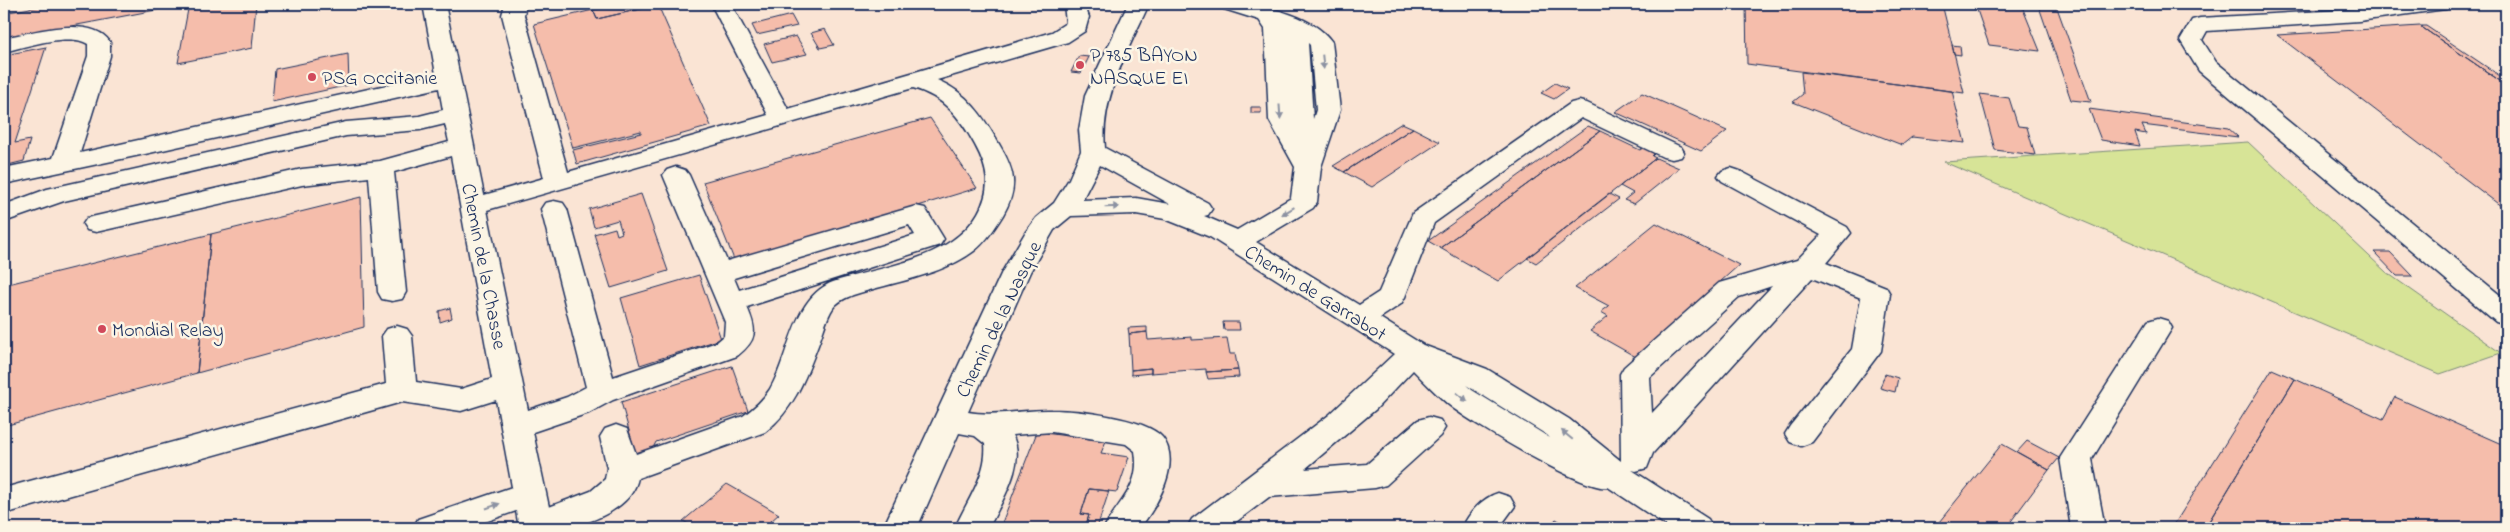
<svg xmlns="http://www.w3.org/2000/svg" width="2510" height="532" viewBox="0 0 2510 532" font-family="'Indie Flower',sans-serif">
  <rect width="100%" height="100%" fill="#fcf5e5"/>
  <filter id="ink" filterUnits="userSpaceOnUse"><feTurbulence type="fractalNoise" baseFrequency=".02" numOctaves="2"/><feDisplacementMap in="SourceGraphic" scale="10" xChannelSelector="R" yChannelSelector="G"/><feConvolveMatrix kernelMatrix="1 2 1 2 8 2 1 2 1" color-interpolation-filters="sRGB"/></filter>
  <g filter="url(#ink)">
    <path fill="#fae4d4" d="M 4,4 L 2506,4 L 2506,528 L 4,528 Z"/>
    <path fill="#d7e497" stroke="#798a7a" d="M 2248,142 L 2386,272 L 2501,353 L 2440,374 L 1944,162 Z"/>
    <path fill="#f5bdab" stroke="#1b2f5e" d="M 51,4 L 187,4 L 4,39 L 4,13 Z
      M 189,4 L 256,4 L 252,48 L 178,63 Z
      M 623,4 L 657,4 L 658,5 L 597,19 L 593,10 Z
      M 1523,4 L 1576,4 L 1575,10 Z
      M 1746,4 L 1942,4 L 1964,93 L 1747,64 Z
      M 1975,4 L 2021,4 L 2040,51 L 1989,45 Z
      M 2038,4 L 2056,5 L 2091,102 L 2071,100 Z
      M 658,5 L 711,126 L 577,164 L 573,150 L 641,133 L 641,131 L 573,148 L 534,24 L 593,10 L 597,19 Z
      M 791,15 L 797,26 L 757,35 L 752,25 Z
      M 2420,26 L 2506,85 L 2506,210 L 2277,35 Z
      M 2420,26 L 2426,26 L 2506,80 L 2506,85 Z
      M 825,29 L 834,45 L 820,48 L 811,33 Z
      M 796,36 L 807,54 L 772,62 L 764,44 Z
      M 1952,45 L 1960,46 L 1961,55 L 1954,54 Z
      M 46,47 L 15,143 L 30,140 L 24,161 L 4,166 L 4,55 Z
      M 348,54 L 349,85 L 272,102 L 275,69 Z
      M 1079,56 L 1089,57 L 1081,73 L 1071,72 Z
      M 1801,72 L 1952,91 L 1965,143 L 1912,137 L 1902,145 L 1793,102 L 1803,94 Z
      M 1555,83 L 1568,89 L 1554,99 L 1541,93 Z
      M 1642,93 L 1727,131 L 1701,151 L 1615,112 Z
      M 1980,94 L 2009,98 L 2018,126 L 2027,127 L 2035,155 L 1995,150 Z
      M 1251,107 L 1261,107 L 1261,113 L 1251,113 Z
      M 2089,109 L 2228,128 L 2238,137 L 2142,125 L 2146,134 L 2135,132 L 2140,146 L 2101,140 Z
      M 930,118 L 977,188 L 735,262 L 703,182 Z
      M 1402,123 L 1413,128 L 1344,172 L 1333,166 Z
      M 1588,126 L 1600,131 L 1440,248 L 1428,241 Z
      M 1413,128 L 1440,142 L 1372,187 L 1344,172 Z
      M 1600,131 L 1640,150 L 1645,146 L 1657,151 L 1652,156 L 1656,158 L 1498,281 L 1440,248 Z
      M 1656,158 L 1679,168 L 1634,204 L 1624,200 L 1633,193 L 1620,186 Z
      M 641,194 L 668,271 L 611,288 L 594,234 L 615,228 L 617,235 L 622,233 L 618,220 L 594,227 L 589,209 Z
      M 1609,194 L 1619,199 L 1536,263 L 1527,258 Z
      M 361,197 L 364,327 L 197,373 L 211,234 Z
      M 1656,223 L 1739,265 L 1636,357 L 1590,331 L 1608,316 L 1601,312 L 1609,306 L 1575,288 Z
      M 211,234 L 197,373 L 4,426 L 4,285 Z
      M 2374,252 L 2390,252 L 2413,276 L 2397,276 Z
      M 699,275 L 721,339 L 640,365 L 621,298 Z
      M 450,308 L 452,318 L 440,322 L 439,311 Z
      M 1223,322 L 1239,322 L 1240,330 L 1224,330 Z
      M 1147,327 L 1147,332 L 1129,334 L 1128,328 Z
      M 1147,332 L 1148,340 L 1192,337 L 1192,340 L 1227,338 L 1230,354 L 1235,354 L 1238,370 L 1206,372 L 1206,369 L 1151,373 L 1151,368 L 1131,370 L 1129,334 Z
      M 732,366 L 748,411 L 656,442 L 652,450 L 642,454 L 635,452 L 621,402 Z
      M 1151,368 L 1151,373 L 1131,375 L 1131,370 Z
      M 2272,369 L 2295,379 L 2205,528 L 2172,528 Z
      M 1238,370 L 1239,377 L 1208,379 L 1206,372 Z
      M 1885,374 L 1898,378 L 1895,392 L 1880,388 Z
      M 2295,379 L 2383,419 L 2395,397 L 2506,446 L 2506,528 L 2205,528 Z
      M 1037,432 L 1106,441 L 1101,453 L 1129,457 L 1117,492 L 1089,489 L 1081,514 L 1089,515 L 1085,528 L 1000,528 Z
      M 2027,441 L 2059,458 L 2049,470 L 2017,452 Z
      M 2002,444 L 2049,470 L 2006,528 L 1935,527 Z
      M 727,484 L 779,514 L 763,528 L 696,528 L 683,521 Z
      M 1089,489 L 1109,491 L 1097,528 L 1085,528 L 1089,515 L 1081,514 Z
      M 1556,519 L 1571,528 L 1547,528 Z
      M 1242,522 L 1251,528 L 1233,528 Z"/>
    <g fill="none" stroke-linecap="round" stroke-linejoin="round">
      <defs>
        <path id="minor" d="M 423,4 L 445,4 L 484,195 L 544,178 L 502,15 L 505,4 L 526,4 L 524,15 L 568,172 L 768,115 L 711,4 L 731,4 L 788,109 L 1052,32 L 1066,23 L 1064,4 L 1084,4 L 1089,17 L 1085,31 L 1068,42 L 937,80 C 968,93 983,116 999,144 C 1015,171 1019,187 1003,215 C 995,228 986,242 974,251 C 941,276 892,282 853,295 C 846,298 838,301 833,308 C 827,317 824,329 820,340 C 807,374 795,409 765,432 L 638,478 C 632,508 593,522 567,528 C 552,531 534,528 519,528 L 516,511 L 468,528 L 413,528 L 418,519 L 512,487 L 496,400 L 461,411 L 402,402 L 4,514 L 4,488 L 386,384 L 382,336 L 387,329 L 397,326 L 407,329 L 412,336 L 416,382 L 461,389 L 492,379 L 451,156 L 394,172 L 406,292 L 402,299 L 392,301 L 382,299 L 378,292 L 369,177 L 302,185 L 96,232 L 87,230 L 83,224 L 87,218 L 96,216 L 302,169 L 380,161 L 449,142 L 445,124 L 420,130 L 346,136 L 64,201 L 4,222 L 4,205 L 47,189 L 346,122 L 419,116 L 443,110 L 439,88 L 145,154 L 4,184 L 4,168 L 53,158 L 88,56 L 88,44 C 70,32 24,47 4,52 L 4,38 C 31,33 91,14 110,42 L 110,56 L 80,153 L 436,74 ZM 913,88 C 944,97 960,117 975,145 C 988,169 992,188 978,213 C 950,261 881,266 833,282 C 792,298 790,356 770,389 C 763,400 754,408 743,416 L 636,454 L 627,429 L 616,425 L 605,429 L 600,437 L 607,468 L 605,479 L 591,491 L 549,507 L 533,432 L 589,413 L 613,400 L 737,356 C 758,340 757,330 747,307 L 940,245 L 944,239 L 925,208 L 916,206 L 727,261 L 689,175 L 685,170 L 676,167 L 667,170 L 663,175 L 725,322 L 724,336 L 717,342 L 613,377 L 567,209 L 563,203 L 554,201 L 545,203 L 541,209 L 586,387 L 567,397 L 528,410 L 487,210 ZM 909,225 L 915,235 L 739,290 L 734,278 Z
          M 1128,4 L 1149,4 C 1129,49 1100,97 1105,148 L 1208,203 L 1212,209 L 1208,215 L 1204,216 L 1237,230 L 1291,198 L 1295,167 L 1269,120 L 1265,29 L 1259,20 L 1224,9 L 1221,4 C 1254,2 1312,13 1332,42 L 1340,110 L 1321,167 L 1317,202 L 1313,208 L 1256,242 L 1359,305 L 1379,292 L 1413,213 L 1571,103 L 1579,101 L 1587,103 L 1681,147 L 1684,152 L 1681,157 L 1672,159 L 1663,157 L 1581,118 L 1434,223 L 1405,297 L 1401,304 L 1380,318 L 1423,345 L 1487,369 L 1569,419 L 1621,461 L 1620,374 L 1624,367 L 1719,283 L 1797,260 L 1821,235 L 1722,181 L 1718,176 L 1722,171 L 1731,168 L 1740,171 L 1847,227 L 1851,233 L 1826,263 L 1886,287 L 1890,294 L 1881,351 L 1812,442 L 1801,446 L 1790,442 L 1785,434 L 1790,426 L 1852,349 L 1861,298 L 1812,278 L 1653,453 L 1647,468 L 1636,471 L 1632,470 L 1708,519 L 1713,528 L 1670,528 L 1608,487 C 1587,493 1470,422 1449,405 C 1437,395 1425,382 1413,370 L 1376,409 L 1305,469 L 1367,464 L 1418,420 L 1429,417 L 1440,420 L 1445,428 L 1440,436 L 1386,485 L 1375,488 L 1269,497 L 1228,528 L 1187,528 L 1192,519 L 1329,415 L 1394,354 L 1210,237 L 1165,219 L 1136,214 L 1071,216 L 1054,230 L 1030,272 L 968,412 C 996,417 1024,409 1052,410 C 1077,410 1146,418 1162,437 C 1183,463 1156,507 1140,528 L 1104,528 C 1119,500 1141,487 1135,451 L 1126,444 L 1052,432 L 1012,435 C 1028,463 1000,503 989,528 L 955,528 C 966,502 988,474 985,444 L 975,436 L 959,433 L 917,528 L 883,528 L 1002,272 L 1025,233 L 1036,218 L 1054,203 L 1069,179 L 1081,151 L 1079,130 L 1085,96 ZM 1308,43 L 1310,45 L 1316,110 L 1313,119 ZM 1100,165 L 1170,204 L 1136,198 L 1082,200 ZM 1772,286 L 1652,413 L 1650,377 L 1739,297 ZM 1466,385 L 1547,435 L 1550,438 L 1472,390 Z
          M 2394,4 L 2449,4 L 2446,9 L 2438,10 L 2359,21 L 2207,31 L 2202,40 L 2216,62 L 2506,300 L 2506,325 L 2496,322 L 2199,71 L 2180,40 L 2192,20 L 2200,18 L 2359,9 Z
          M 2158,318 L 2168,321 L 2172,328 L 2092,459 L 2105,528 L 2071,528 L 2060,458 L 2148,321 Z
          M 1498,493 L 1510,497 L 1515,506 L 1499,528 L 1462,528 C 1469,513 1482,498 1498,493 Z"/>
      </defs>
      <use href="#minor" stroke="#1b2f5e" stroke-width="3"/>
      <use href="#minor" fill="#fcf5e5" fill-rule="evenodd"/>
    </g>
    <defs><path id="oneway-solid" d="M-6-.8H1V-3.2L6.5 0L1 3.2V.8H-6Z" transform="scale(1.25)"/></defs>
    <g fill="#8c92a2">
      <use href="#oneway-solid" transform="translate(1323 62) rotate(84)"/>
      <use href="#oneway-solid" transform="translate(1280 112) rotate(86)"/>
      <use href="#oneway-solid" transform="translate(1112 207) rotate(-1)"/>
      <use href="#oneway-solid" transform="translate(1288 211) rotate(149)"/>
      <use href="#oneway-solid" transform="translate(1462 397) rotate(38)"/>
      <use href="#oneway-solid" transform="translate(1567 435) rotate(-140)"/>
      <use href="#oneway-solid" transform="translate(493 506) rotate(-19)"/>
    </g>
  </g>
  <g fill="#d1495b" stroke="#fcf5e5" stroke-width="2">
    <circle cx="1080" cy="65" r="5"/>
    <circle cx="312" cy="77" r="5"/>
    <circle cx="102" cy="329" r="5"/>
  </g>
  <g text-anchor="middle" stroke-width="5" stroke-linejoin="round" paint-order="stroke">
    <g font-size="20" fill="#1b2f5e" stroke="#fcf5e5" text-anchor="start">
      <text x="1090" y="61">P 785 BAYON<tspan x="1090" dy="23">NASQUE EI</tspan></text>
      <text x="322" y="84">PSG Occitanie</text>
      <text x="112" y="336">Mondial Relay</text>
    </g>
    <g font-size="20" fill="#1b2f5e" stroke="#fcf5e5">
      <text transform="translate(485 266) rotate(79)" y="7">Chemin de la Chasse</text>
      <text transform="translate(1316 292) rotate(32)" y="7">Chemin de Garrabot</text>
      <text transform="translate(998 319) rotate(-64)" y="7">Chemin de la Nasque</text>
    </g>
  </g>
  <rect width="2510" height="532" fill="none" stroke="#fcf5e5" stroke-width="20"/>
  <rect x="10" y="10" width="2490" height="512" fill="none" stroke="#1b2f5e" stroke-width="2" filter="url(#ink)"/>
</svg>
